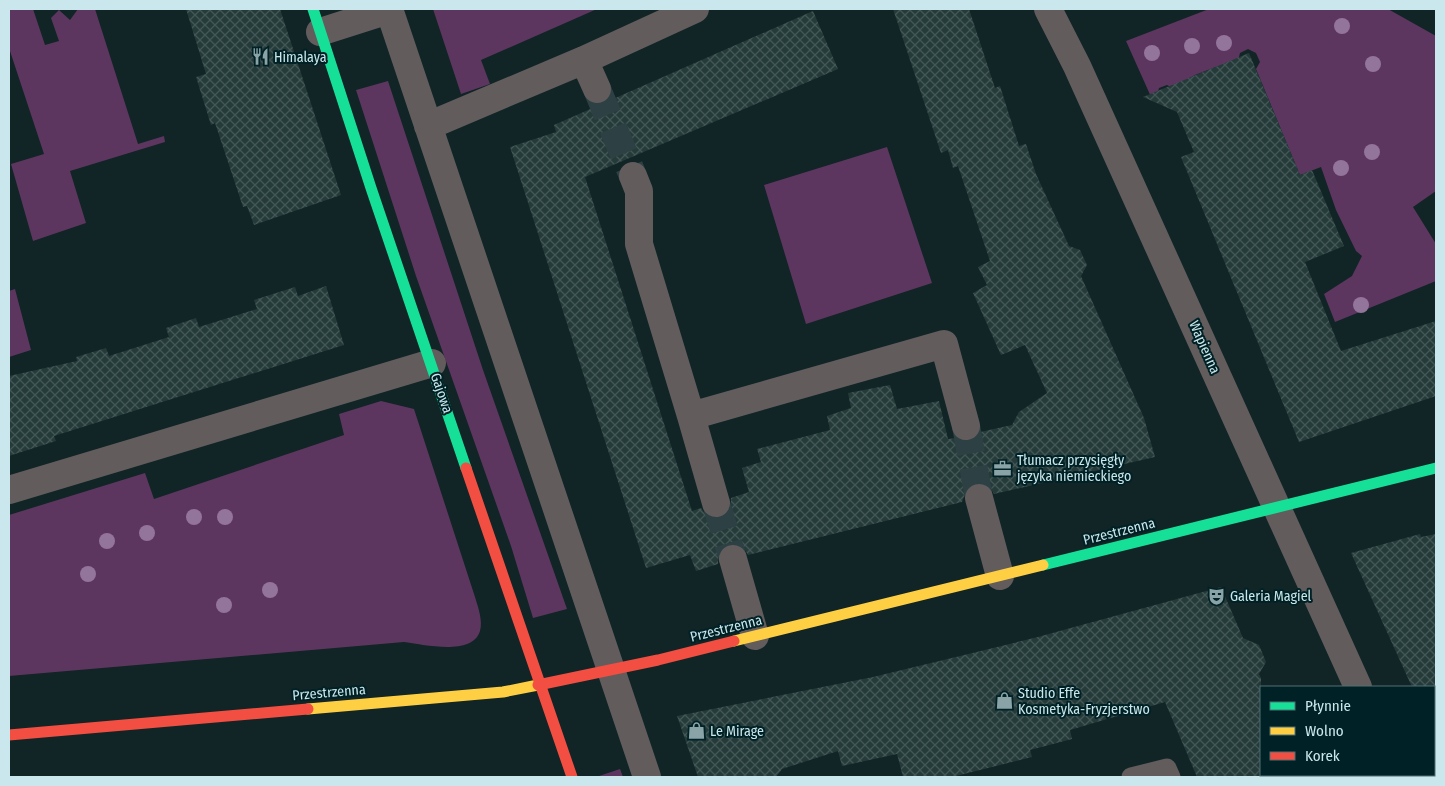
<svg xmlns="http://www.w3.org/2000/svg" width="1445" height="786" viewBox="0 0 1445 786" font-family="'Fira Sans Condensed',sans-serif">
  <defs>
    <pattern id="building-cross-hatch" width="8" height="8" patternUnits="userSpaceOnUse" patternTransform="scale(1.25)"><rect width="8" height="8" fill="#253b3a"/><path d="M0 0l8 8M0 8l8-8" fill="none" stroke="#435757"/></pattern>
  </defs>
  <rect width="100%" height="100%" fill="#112426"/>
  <path fill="#5c365e" d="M 9,9 L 33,9 L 45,45 L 59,41 L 51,18 L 59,10 L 70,20 L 78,9 L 95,9 L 138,144 L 164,136 L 165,142 L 70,171 L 86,223 L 33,241 L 11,164 L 44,154 L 9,48 Z
    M 433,9 L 597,9 L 481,60 L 490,84 L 461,94 Z
    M 1209,9 L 1388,9 L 1436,36 L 1436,191 L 1413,207 L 1436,244 L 1436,281 L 1335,322 L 1324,294 L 1352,276 L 1362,256 L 1356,251 L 1336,210 L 1321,167 L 1300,175 L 1256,69 L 1260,62 L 1256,53 L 1248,49 L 1240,53 L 1238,61 L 1219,68 L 1218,66 L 1195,75 L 1173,88 L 1167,85 L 1159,88 L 1157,96 L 1152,99 L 1126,41 Z
    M 388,81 L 483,370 L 567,609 L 533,618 L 511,546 L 416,276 L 356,90 Z
    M 887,147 L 932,283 L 806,324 L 764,185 Z
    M 15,289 L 31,350 L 9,357 L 9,291 Z
    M 381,401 L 414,409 L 475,597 C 478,607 483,620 480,631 C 472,657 422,644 404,642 L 9,676 L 9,515 L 145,473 L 154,499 L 344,435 L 339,414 Z
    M 620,769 L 623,777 L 596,777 Z"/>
  <path fill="url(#building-cross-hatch)" d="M 186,9 L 280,9 L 341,195 L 254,225 L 247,206 L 243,207 L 215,123 L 211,125 L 196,77 L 206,74 Z
    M 893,9 L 969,9 L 995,88 L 1000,86 L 1019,146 L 1026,144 L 1036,174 L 1069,246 L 1080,250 L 1087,265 L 1081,276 L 1144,418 L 1155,457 L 994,494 L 990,487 L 983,483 L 975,483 L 968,487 L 962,502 L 748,555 L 743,547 L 736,544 L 729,544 L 721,549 L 718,556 L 718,564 L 696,571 L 690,555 L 646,568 L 510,147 L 556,132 L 554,125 L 813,11 L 838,69 L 585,177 L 692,511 L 701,508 L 706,515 L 713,518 L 721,518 L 727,514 L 731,507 L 731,498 L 749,492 L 742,468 L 761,462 L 757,449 L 830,430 L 827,416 L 851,408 L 848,393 L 890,385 L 897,409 L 939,401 L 948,439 L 956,438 L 962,441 L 970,441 L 980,432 L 1012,425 L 1019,412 L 1047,393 L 1025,345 L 1001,355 L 973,293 L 987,285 L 978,267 L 990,261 L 958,166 L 953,168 L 948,150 L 941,153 Z
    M 1249,53 L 1300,175 L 1312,170 L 1344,246 L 1305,262 L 1341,351 L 1436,321 L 1436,396 L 1299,442 L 1181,157 L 1194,152 L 1177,112 L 1143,97 Z
    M 326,286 L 344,345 L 54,436 L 56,441 L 9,456 L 9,376 L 77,361 L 76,357 L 106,348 L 109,356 L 169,337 L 166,328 L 196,318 L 199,327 L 257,309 L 254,300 L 295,287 L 298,296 Z
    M 1420,534 L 1421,537 L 1436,534 L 1436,740 L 1434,734 L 1434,687 L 1412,687 L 1351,553 Z
    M 1221,587 L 1243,638 L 1259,645 L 1266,662 L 1259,674 L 1261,678 L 1261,777 L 1197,777 L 1165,702 L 1070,730 L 1072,739 L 1030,750 L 1032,757 L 952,777 L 903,777 L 897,754 L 842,766 L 838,751 L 782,769 L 776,777 L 698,777 L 677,716 L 873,677 L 1034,638 Z"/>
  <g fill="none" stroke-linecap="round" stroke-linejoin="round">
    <path stroke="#2d4144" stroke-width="28" stroke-dasharray="28 14" stroke-linecap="butt" d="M 597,89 L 633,176
      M 966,426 L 979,498
      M 716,503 L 733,559"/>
    <path stroke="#625c5c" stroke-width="19" d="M 1131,777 L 1167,768 L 1171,777"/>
    <path stroke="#625c5c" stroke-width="28" d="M 389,9 L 647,777
      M 1048,9 L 1077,66 L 1358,687
      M 320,32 L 389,10
      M 584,60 L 597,89
      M 428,126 L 584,60 L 695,9
      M 633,176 L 639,191 L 639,244 L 691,416
      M 9,490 L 432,363
      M 979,498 L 1000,576
      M 716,503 L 691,416 L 944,344 L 966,426
      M 733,559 L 755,636
      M 1397,775 L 1398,777"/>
    <path stroke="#16e098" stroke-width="11" d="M 313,9 L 371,188 L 466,468
      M 1043,565 L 1436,468"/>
    <path stroke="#ffcf43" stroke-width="11" d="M 734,641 L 1043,565
      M 308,709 L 503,692 L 538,685"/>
    <path stroke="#f24e42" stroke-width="11" d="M 466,468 L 572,777
      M 538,685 L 658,660 L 734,641
      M 9,735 L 308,709"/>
  </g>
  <g fill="#93749b">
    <circle cx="1342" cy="26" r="8"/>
    <circle cx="1224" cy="43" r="8"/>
    <circle cx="1192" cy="46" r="8"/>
    <circle cx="1152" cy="53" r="8"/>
    <circle cx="1373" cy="64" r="8"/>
    <circle cx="1372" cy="152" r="8"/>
    <circle cx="1341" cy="168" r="8"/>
    <circle cx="1361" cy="305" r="8"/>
    <circle cx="194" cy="517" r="8"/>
    <circle cx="225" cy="517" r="8"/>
    <circle cx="147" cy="533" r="8"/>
    <circle cx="107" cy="541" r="8"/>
    <circle cx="88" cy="574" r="8"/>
    <circle cx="270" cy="590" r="8"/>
    <circle cx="224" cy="605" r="8"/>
  </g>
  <defs>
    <symbol id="restaurant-bare" viewBox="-9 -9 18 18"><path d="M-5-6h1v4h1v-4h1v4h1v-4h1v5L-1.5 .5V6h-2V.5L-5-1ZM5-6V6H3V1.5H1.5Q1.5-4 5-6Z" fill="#89a3a7" stroke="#002125" stroke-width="2.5" paint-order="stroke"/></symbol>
    <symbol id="office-bare" viewBox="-9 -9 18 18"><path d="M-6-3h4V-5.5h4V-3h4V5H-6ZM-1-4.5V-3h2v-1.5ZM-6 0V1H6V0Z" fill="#89a3a7" stroke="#002125" stroke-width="2.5" paint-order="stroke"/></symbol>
    <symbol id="theatre-bare" viewBox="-9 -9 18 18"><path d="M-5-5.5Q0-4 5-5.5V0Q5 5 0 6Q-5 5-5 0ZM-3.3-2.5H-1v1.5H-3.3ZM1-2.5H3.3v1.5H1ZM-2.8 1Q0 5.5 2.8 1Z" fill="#89a3a7" stroke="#002125" stroke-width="2.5" paint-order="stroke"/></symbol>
    <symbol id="shop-bare" viewBox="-9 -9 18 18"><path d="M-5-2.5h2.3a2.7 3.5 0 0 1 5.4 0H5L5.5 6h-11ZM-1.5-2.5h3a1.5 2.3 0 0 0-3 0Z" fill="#89a3a7" stroke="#002125" stroke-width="2.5" paint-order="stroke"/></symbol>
  </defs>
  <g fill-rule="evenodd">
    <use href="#restaurant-bare" x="248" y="44" width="25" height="25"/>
    <use href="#office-bare" x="990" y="456" width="25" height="25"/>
    <use href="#theatre-bare" x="1204" y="584" width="25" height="25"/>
    <use href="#shop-bare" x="992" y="688" width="25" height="25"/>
    <use href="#shop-bare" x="684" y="718" width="25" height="25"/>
  </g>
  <g text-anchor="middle" stroke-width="4" stroke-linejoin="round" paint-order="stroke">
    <g font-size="14" fill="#c9e7ec" stroke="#002125" text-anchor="start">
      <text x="274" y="62">Himalaya</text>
      <text x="1017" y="465">Tłumacz przysięgły<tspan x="1017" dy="16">języka niemieckiego</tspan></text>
      <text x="1230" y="601">Galeria Magiel</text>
      <text x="1018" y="698">Studio Effe<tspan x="1018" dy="16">Kosmetyka-Fryzjerstwo</tspan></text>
      <text x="710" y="736">Le Mirage</text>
    </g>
    <g font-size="14" fill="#c9e7ec" stroke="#002125">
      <text transform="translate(1205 347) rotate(66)" y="5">Wapienna</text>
      <text transform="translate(442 393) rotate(71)" y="5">Gajowa</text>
      <text transform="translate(1119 531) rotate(-14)" y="5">Przestrzenna</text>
      <text transform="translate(726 628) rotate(-14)" y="5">Przestrzenna</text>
      <text transform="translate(329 692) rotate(-5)" y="5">Przestrzenna</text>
    </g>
  </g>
  <rect width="1445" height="786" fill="none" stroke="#c9e7ec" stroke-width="20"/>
  <rect x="1260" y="686" width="175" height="90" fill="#002125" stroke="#507075"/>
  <rect x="1270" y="702" width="25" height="8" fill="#16e098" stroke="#507075"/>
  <text x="1305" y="711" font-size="15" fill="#c9e7ec">Płynnie</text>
  <rect x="1270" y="727" width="25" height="8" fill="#ffcf43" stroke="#507075"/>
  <text x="1305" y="736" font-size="15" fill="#c9e7ec">Wolno</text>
  <rect x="1270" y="752" width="25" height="8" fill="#f24e42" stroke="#507075"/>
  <text x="1305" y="761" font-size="15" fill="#c9e7ec">Korek</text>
</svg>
